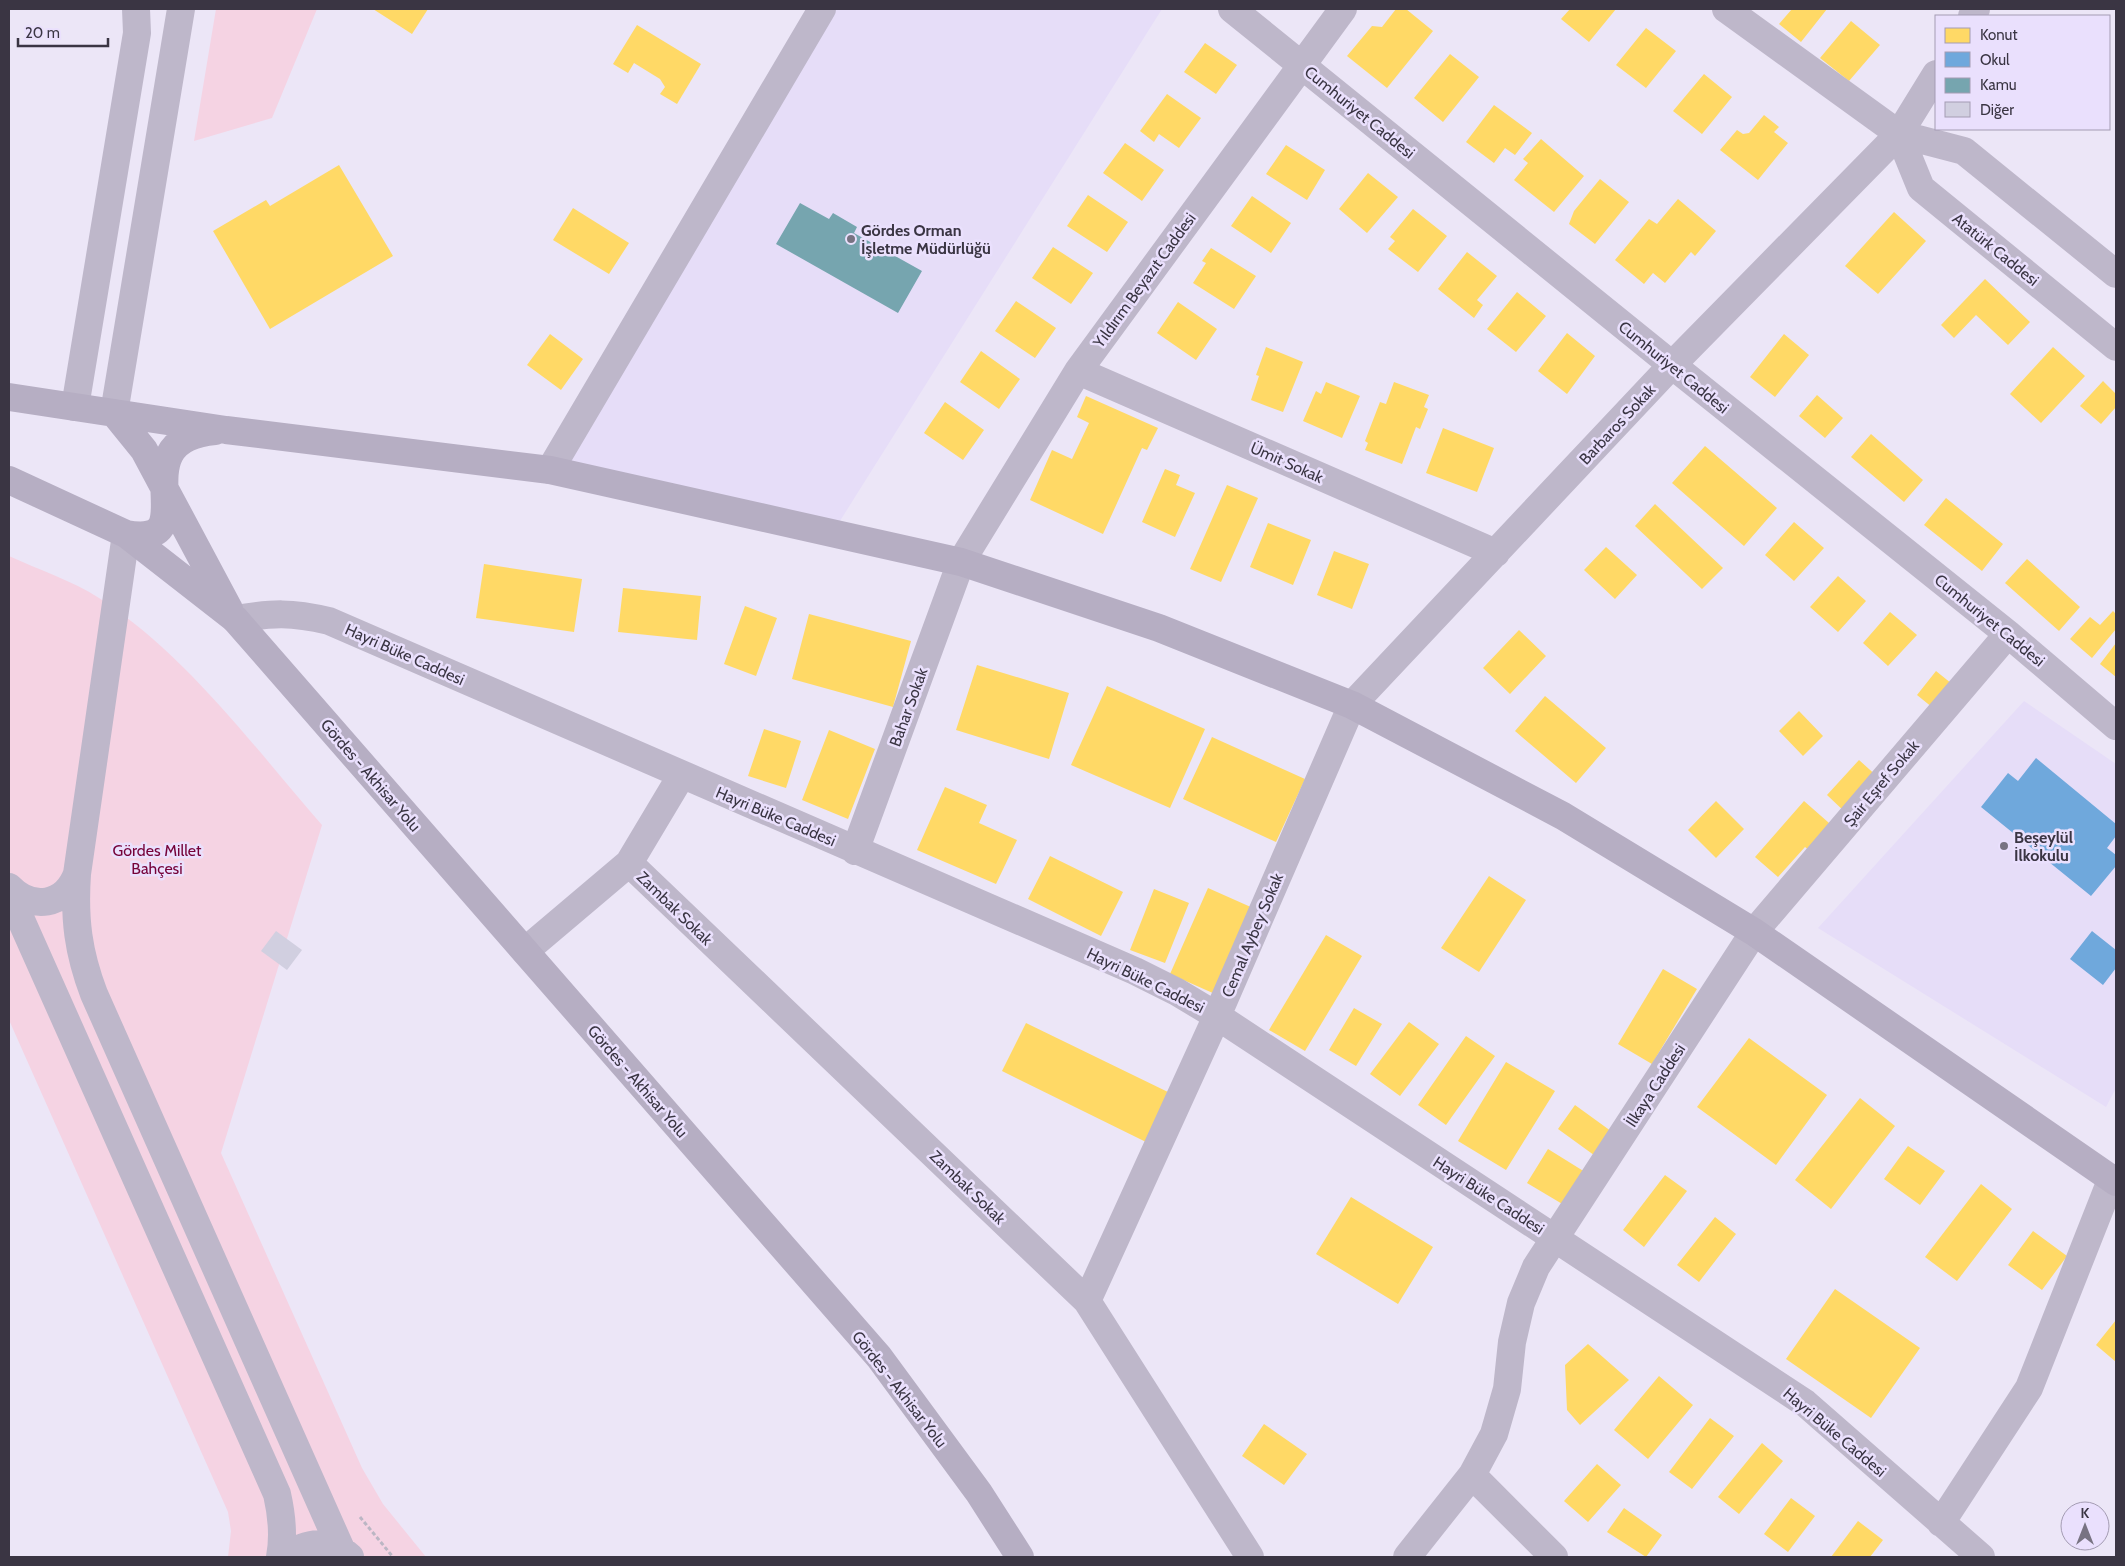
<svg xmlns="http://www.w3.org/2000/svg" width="2125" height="1566" viewBox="0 0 2125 1566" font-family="Cabin,sans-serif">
  <rect width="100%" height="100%" fill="#ece6f7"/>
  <path fill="#e6ddf8" d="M 822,9 L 1162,9 L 833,532 L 550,470 Z
    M 2024,701 L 2116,764 L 2116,1088 L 2106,1107 L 1818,928 Z"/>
  <path fill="#f5d3e3" d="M 216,9 L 317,9 L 272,118 L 194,141 Z
    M 9,556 C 37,569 73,581 99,598 C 187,655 253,746 322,825 L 221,1153 L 362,1468 L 383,1504 L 426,1557 L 228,1557 L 231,1531 L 228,1512 L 9,1020 Z"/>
  <path fill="#ffd966" d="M 373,9 L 428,9 L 412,34 Z
    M 1396,9 L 1406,9 L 1433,31 L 1387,88 L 1347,56 L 1372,26 L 1382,27 Z
    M 1570,9 L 1616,9 L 1589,42 L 1561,19 Z
    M 1792,9 L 1827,9 L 1801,42 L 1779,24 Z
    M 1851,21 L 1880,45 L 1849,81 L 1820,58 Z
    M 637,25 L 701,64 L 677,104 L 660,94 L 665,87 L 660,79 L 634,63 L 628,73 L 613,64 Z
    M 1646,28 L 1676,51 L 1646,88 L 1616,65 Z
    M 1205,43 L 1237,65 L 1216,94 L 1184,72 Z
    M 1450,54 L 1479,77 L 1443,122 L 1414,98 Z
    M 1704,74 L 1732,97 L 1702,134 L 1673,111 Z
    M 1167,94 L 1201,118 L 1179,148 L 1159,134 L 1154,142 L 1140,131 Z
    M 1494,105 L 1532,133 L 1515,155 L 1505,148 L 1494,163 L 1466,142 Z
    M 1764,115 L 1779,127 L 1774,132 L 1788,143 L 1758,180 L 1720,150 L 1737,130 L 1743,134 L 1749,133 Z
    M 1541,139 L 1584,176 L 1554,212 L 1514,180 L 1528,163 L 1523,159 Z
    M 1125,143 L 1164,170 L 1142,201 L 1103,173 Z
    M 1286,145 L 1325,170 L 1307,200 L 1266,174 Z
    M 339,165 L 393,256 L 270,329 L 213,231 L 266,200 L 270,206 Z
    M 1368,173 L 1398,197 L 1367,233 L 1339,209 Z
    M 1600,179 L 1629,202 L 1595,244 L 1569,224 L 1574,211 Z
    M 1088,195 L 1128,222 L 1107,252 L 1067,226 Z
    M 1252,196 L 1291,223 L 1271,253 L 1231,226 Z
    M 1678,199 L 1716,231 L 1695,256 L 1691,252 L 1665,283 L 1653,273 L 1644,284 L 1615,260 L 1649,219 L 1657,224 Z
    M 573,208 L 629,243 L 609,274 L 553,240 Z
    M 1413,209 L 1447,236 L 1418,272 L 1388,249 L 1395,241 L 1390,237 Z
    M 1894,212 L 1926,241 L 1878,294 L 1845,266 Z
    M 1053,247 L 1093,273 L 1071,304 L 1032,278 Z
    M 1211,248 L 1256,276 L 1234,309 L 1193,283 L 1206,263 L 1202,261 Z
    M 1467,252 L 1497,276 L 1477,300 L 1483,305 L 1474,318 L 1438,289 Z
    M 1985,279 L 2030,322 L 2008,345 L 1976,315 L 1954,338 L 1941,325 Z
    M 1517,292 L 1546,316 L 1516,352 L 1487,329 Z
    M 1016,301 L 1056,328 L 1035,358 L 995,331 Z
    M 1178,302 L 1217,329 L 1196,360 L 1157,333 Z
    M 1567,333 L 1595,356 L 1567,394 L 1538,371 Z
    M 550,334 L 583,359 L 561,390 L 527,365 Z
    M 1784,334 L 1809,355 L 1775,397 L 1750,377 Z
    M 1266,347 L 1303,362 L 1283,412 L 1251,400 L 1259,376 L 1256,375 Z
    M 2053,347 L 2085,376 L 2041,423 L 2010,394 Z
    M 981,351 L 1020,379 L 999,409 L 960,382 Z
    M 2103,381 L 2116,394 L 2116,407 L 2101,424 L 2080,406 Z
    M 1326,382 L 1360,396 L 1342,438 L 1303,421 L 1316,391 L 1321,394 Z
    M 1394,382 L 1429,395 L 1424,407 L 1428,409 L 1420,429 L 1416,427 L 1402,464 L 1365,450 L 1368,443 L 1365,441 L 1380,402 L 1386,404 Z
    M 1817,395 L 1843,418 L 1825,438 L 1799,416 Z
    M 1086,396 L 1158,428 L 1147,450 L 1142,448 L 1103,534 L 1030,500 L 1052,450 L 1072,459 L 1089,423 L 1077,417 Z
    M 945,402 L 984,430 L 963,460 L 924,433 Z
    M 1443,428 L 1494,448 L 1477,492 L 1426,473 Z
    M 1871,434 L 1923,480 L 1904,502 L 1851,457 Z
    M 1705,446 L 1777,508 L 1744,546 L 1672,483 Z
    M 1165,469 L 1180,475 L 1176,485 L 1195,493 L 1175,537 L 1142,522 Z
    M 1227,485 L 1258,498 L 1221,582 L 1190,569 Z
    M 1946,498 L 2003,544 L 1982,571 L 1924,525 Z
    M 1655,504 L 1723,568 L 1702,589 L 1635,526 Z
    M 1794,522 L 1824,548 L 1794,581 L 1765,555 Z
    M 1268,523 L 1311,540 L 1293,585 L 1250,567 Z
    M 1606,547 L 1637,575 L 1615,599 L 1584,570 Z
    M 1334,551 L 1369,564 L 1352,609 L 1317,595 Z
    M 2027,559 L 2080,607 L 2059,631 L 2005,583 Z
    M 484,564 L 582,579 L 574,632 L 476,618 Z
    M 1838,576 L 1866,601 L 1838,632 L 1810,607 Z
    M 623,588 L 701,596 L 697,640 L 618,632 Z
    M 745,606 L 777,618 L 756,676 L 724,664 Z
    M 2113,611 L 2116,614 L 2116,629 L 2092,658 L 2070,639 L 2090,617 L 2100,625 Z
    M 1890,612 L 1917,635 L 1888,666 L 1863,643 Z
    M 809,614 L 911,641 L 893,707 L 792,679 Z
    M 1519,630 L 1546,656 L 1510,694 L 1483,668 Z
    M 2116,643 L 2116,677 L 2100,664 Z
    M 977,665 L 1069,693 L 1049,759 L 956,730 Z
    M 1936,671 L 1957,688 L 1938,712 L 1917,695 Z
    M 1107,686 L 1205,729 L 1170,808 L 1071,765 Z
    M 1545,696 L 1606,748 L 1576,783 L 1515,731 Z
    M 1799,711 L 1823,736 L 1803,756 L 1779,731 Z
    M 764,729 L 801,741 L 786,788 L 748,776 Z
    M 829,730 L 875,749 L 848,819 L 802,800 Z
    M 1212,737 L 1305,779 L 1276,842 L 1183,799 Z
    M 1859,760 L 1879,778 L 1846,813 L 1827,795 Z
    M 945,787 L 987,805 L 979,823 L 1017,840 L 996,884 L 917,850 Z
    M 1716,801 L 1744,829 L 1716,858 L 1688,830 Z
    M 1804,801 L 1837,830 L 1815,855 L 1805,847 L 1778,877 L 1755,857 Z
    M 1050,856 L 1123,892 L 1101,936 L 1028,899 Z
    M 1489,876 L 1526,900 L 1479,972 L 1441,948 Z
    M 1208,888 L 1253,908 L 1215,994 L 1170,974 Z
    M 1154,889 L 1189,903 L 1165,963 L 1130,950 Z
    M 1326,935 L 1362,956 L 1305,1051 L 1269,1030 Z
    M 1663,969 L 1697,989 L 1652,1064 L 1618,1044 Z
    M 1354,1008 L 1382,1024 L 1356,1066 L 1329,1050 Z
    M 1409,1022 L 1439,1044 L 1400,1096 L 1370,1074 Z
    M 1026,1023 L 1170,1093 L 1146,1142 L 1002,1071 Z
    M 1466,1036 L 1495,1056 L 1446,1125 L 1418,1105 Z
    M 1749,1038 L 1827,1095 L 1776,1165 L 1697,1107 Z
    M 1506,1062 L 1555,1091 L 1506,1170 L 1458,1141 Z
    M 1860,1098 L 1895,1126 L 1831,1209 L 1795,1180 Z
    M 1575,1105 L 1615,1134 L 1598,1158 L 1558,1129 Z
    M 1908,1146 L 1945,1171 L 1920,1205 L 1884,1179 Z
    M 1548,1149 L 1585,1172 L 1564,1205 L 1527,1183 Z
    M 1665,1175 L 1687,1191 L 1644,1247 L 1623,1230 Z
    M 1981,1184 L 2012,1209 L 1957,1281 L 1925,1257 Z
    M 1351,1197 L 1433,1247 L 1398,1304 L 1316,1254 Z
    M 1715,1217 L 1736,1234 L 1699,1282 L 1677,1265 Z
    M 2033,1231 L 2067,1256 L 2042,1290 L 2008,1265 Z
    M 1835,1289 L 1920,1348 L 1871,1418 L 1786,1359 Z
    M 2116,1320 L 2116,1362 L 2096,1345 Z
    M 1588,1344 L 1629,1380 L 1580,1425 L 1567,1410 L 1565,1365 Z
    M 1659,1376 L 1693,1405 L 1648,1459 L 1614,1430 Z
    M 1710,1418 L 1734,1436 L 1692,1489 L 1669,1472 Z
    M 1264,1424 L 1307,1454 L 1284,1485 L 1242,1456 Z
    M 1762,1443 L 1783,1461 L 1739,1514 L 1718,1497 Z
    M 1597,1464 L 1621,1485 L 1588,1522 L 1564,1501 Z
    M 1791,1498 L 1815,1516 L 1788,1552 L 1764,1534 Z
    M 1624,1508 L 1662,1535 L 1646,1557 L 1607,1532 Z
    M 1858,1521 L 1883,1540 L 1870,1557 L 1831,1557 Z"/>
  <path fill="#6fa8dc" d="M 2036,758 L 2116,824 L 2116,836 L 2107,848 L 2116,855 L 2116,866 L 2091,896 L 1981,807 L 2008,773 L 2018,781 Z
    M 2092,931 L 2116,950 L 2116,968 L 2103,985 L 2070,959 Z"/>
  <path fill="#76a5af" d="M 800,203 L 829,219 L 833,213 L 857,227 L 854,233 L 922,271 L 898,313 L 776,244 Z"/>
  <path fill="#d1cfe0" d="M 276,931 L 302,950 L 287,970 L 261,951 Z"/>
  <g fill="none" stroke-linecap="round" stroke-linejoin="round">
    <path stroke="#bbb6c4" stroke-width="3" stroke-dasharray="4 2.5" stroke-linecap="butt" d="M 360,1517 L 393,1557"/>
    <path stroke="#beb7ca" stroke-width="28" d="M 1232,9 L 1672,365 L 2008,634 L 2116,726
      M 1726,9 L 1899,134
      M 1972,16 L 1976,9
      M 2116,274 L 1964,151 L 1899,134 L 1921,188 L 2116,347
      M 1078,371 L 1496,553
      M 75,407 L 137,33 L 136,9
      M 114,413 L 181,9
      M 550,470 L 822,9
      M 126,534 L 77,874 C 74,919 78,952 94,994 L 341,1549
      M 235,619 C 273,613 291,612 329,621 L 1135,971 L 1177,992 L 1217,1016 L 1805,1403 L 1981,1557
      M 855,851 L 961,562 L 1078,371 L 1343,9
      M 629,863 L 1087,1301 L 1250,1557
      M 9,887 C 32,911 65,906 77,874
      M 9,893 L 277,1494 C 282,1516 284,1536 280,1557
      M 525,951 L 629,863 L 681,776
      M 1087,1301 L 1217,1016 L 1352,705 L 1672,365 L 1899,134 L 1936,74
      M 1941,1523 L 2029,1388 L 2112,1178
      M 286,1557 C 306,1541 331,1539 350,1557
      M 1407,1557 L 1472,1475
      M 1554,1557 L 1472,1475 L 1494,1434 L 1507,1389 L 1512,1342 L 1521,1303 L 1536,1267 L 1754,932 L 2008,634"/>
    <path stroke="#b6aec3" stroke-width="28" d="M 9,397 L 226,430 L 550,470 L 961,562 L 1159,628 L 1352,705 L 1563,816 L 1754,932 L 2116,1182
      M 114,413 L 144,450 L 229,609
      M 9,480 L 126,534 C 211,549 114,440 215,431
      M 126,534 L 235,619 L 879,1357 L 979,1493 L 1020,1557"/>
  </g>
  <g fill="#787382" stroke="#eae0fd" stroke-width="2">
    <circle cx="851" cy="239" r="5"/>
    <circle cx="2004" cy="846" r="5"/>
  </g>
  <g text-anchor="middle" stroke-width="5" stroke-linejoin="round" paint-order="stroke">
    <g font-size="16" fill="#3a3543" stroke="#eae0fd">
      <text transform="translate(1360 112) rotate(39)" y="6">Cumhuriyet Caddesi</text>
      <text transform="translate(1996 249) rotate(39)" y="6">Atatürk Caddesi</text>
      <text transform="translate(1144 280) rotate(-54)" y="6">Yıldırım Beyazıt Caddesi</text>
      <text transform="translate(1674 367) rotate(39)" y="6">Cumhuriyet Caddesi</text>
      <text transform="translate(1617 424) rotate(-47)" y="6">Barbaros Sokak</text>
      <text transform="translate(1287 462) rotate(24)" y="6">Ümit Sokak</text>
      <text transform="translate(1990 620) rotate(39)" y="6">Cumhuriyet Caddesi</text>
      <text transform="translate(405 654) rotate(24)" y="6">Hayri Büke Caddesi</text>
      <text transform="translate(908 707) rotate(-70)" y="6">Bahar Sokak</text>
      <text transform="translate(371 775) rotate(49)" y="6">Gördes - Akhisar Yolu</text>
      <text transform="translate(1881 783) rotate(-50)" y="6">Şair Eşref Sokak</text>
      <text transform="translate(776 816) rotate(23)" y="6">Hayri Büke Caddesi</text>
      <text transform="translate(675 908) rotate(44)" y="6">Zambak Sokak</text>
      <text transform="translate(1252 935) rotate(-67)" y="6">Cemal Aybey Sokak</text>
      <text transform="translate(1146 980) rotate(26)" y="6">Hayri Büke Caddesi</text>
      <text transform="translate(638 1081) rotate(49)" y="6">Gördes - Akhisar Yolu</text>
      <text transform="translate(1655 1085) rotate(-57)" y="6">İlkaya Caddesi</text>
      <text transform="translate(968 1187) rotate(44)" y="6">Zambak Sokak</text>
      <text transform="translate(1489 1195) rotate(33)" y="6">Hayri Büke Caddesi</text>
      <text transform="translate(900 1389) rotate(52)" y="6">Gördes - Akhisar Yolu</text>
      <text transform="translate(1835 1432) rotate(40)" y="6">Hayri Büke Caddesi</text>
    </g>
    <g font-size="16" font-weight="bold" fill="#3a3543" stroke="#eae0fd" text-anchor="start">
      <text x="861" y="236">Gördes Orman<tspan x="861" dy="18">İşletme Müdürlüğü</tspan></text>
      <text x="2014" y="843">Beşeylül<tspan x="2014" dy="18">İlkokulu</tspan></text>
    </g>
    <g font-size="16" fill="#750239" stroke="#eae0fd">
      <text x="157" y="856">Gördes Millet<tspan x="157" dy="18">Bahçesi</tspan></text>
    </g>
  </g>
  <rect width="2125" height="1566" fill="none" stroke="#3a3543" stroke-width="20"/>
  <rect x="1935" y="15" width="175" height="115" fill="#eae0fd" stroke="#a49cb3"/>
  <rect x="1945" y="28" width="25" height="15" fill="#ffd966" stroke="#a49cb3"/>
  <text x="1980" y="40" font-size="15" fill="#3a3543">Konut</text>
  <rect x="1945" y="52" width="25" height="15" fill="#6fa8dc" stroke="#a49cb3"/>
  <text x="1980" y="65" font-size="15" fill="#3a3543">Okul</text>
  <rect x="1945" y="78" width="25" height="15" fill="#76a5af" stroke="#a49cb3"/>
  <text x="1980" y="90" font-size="15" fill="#3a3543">Kamu</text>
  <rect x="1945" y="102" width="25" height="15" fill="#d1cfe0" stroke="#a49cb3"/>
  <text x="1980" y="115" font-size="15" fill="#3a3543">Diğer</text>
  <g transform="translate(2085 1526)"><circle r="24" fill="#eae0fd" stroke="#a49cb3"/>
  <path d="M0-4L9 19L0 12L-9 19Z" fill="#787382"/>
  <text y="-8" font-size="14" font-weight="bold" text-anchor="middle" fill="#3a3543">K</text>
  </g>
  <path d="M18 38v8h90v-8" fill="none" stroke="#3a3543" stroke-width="2.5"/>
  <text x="25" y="38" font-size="15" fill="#3a3543" stroke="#eae0fd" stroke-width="4" paint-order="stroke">20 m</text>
</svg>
